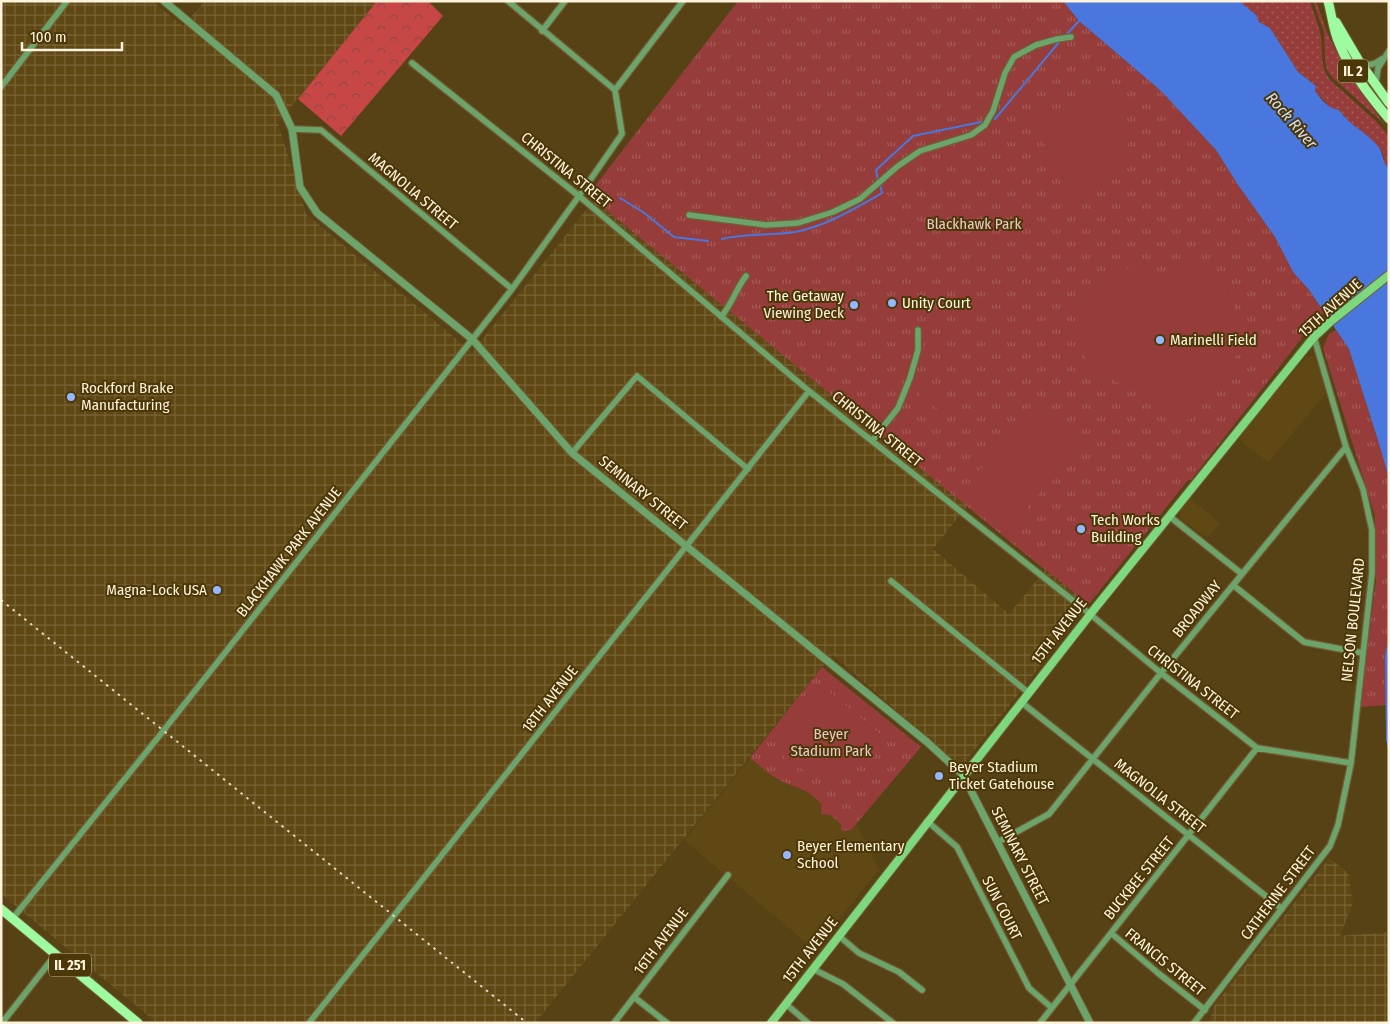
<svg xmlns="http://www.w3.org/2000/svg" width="1390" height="1024" viewBox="0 0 1390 1024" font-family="'Fira Sans Condensed',sans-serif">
  <defs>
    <pattern id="industrial-grid" width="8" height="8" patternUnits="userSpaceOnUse" patternTransform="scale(1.25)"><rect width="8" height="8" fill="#5f4813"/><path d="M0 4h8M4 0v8" fill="none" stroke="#776335"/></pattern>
    <pattern id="grass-dots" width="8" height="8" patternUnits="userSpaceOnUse" patternTransform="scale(1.25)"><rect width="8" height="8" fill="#963d3b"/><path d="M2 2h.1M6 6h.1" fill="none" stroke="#a65a57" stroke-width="1.8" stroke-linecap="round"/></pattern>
    <pattern id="forest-crowns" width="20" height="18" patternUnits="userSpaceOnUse" patternTransform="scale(1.25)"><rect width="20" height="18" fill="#c74746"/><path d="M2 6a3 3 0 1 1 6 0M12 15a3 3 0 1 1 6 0" fill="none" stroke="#904844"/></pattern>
    <pattern id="park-tufts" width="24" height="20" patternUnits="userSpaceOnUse" patternTransform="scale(1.25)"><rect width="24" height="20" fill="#963d3b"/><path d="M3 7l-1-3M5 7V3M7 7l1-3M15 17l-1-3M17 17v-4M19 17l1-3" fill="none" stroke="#a65a57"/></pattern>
  </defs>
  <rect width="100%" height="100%" fill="#564215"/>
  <path fill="#5f4813" d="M 1311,355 L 1316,359 L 1327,392 L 1268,463 L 1238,438 L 1306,357 Z
    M 1190,498 L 1220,523 L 1207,538 L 1180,518 L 1179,512 Z
    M 750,758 L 774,778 L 805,789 L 814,795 L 821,804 L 857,824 L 879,870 L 815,950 L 684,840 Z"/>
  <path fill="url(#industrial-grid)" d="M 1,1 L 152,1 L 183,26 L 205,1 L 377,1 L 278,123 L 306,214 L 472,352 L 594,200 L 967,506 L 933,549 L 1009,614 L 1045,570 L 1014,545 L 1089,604 L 961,767 L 833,655 L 822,667 L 535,1023 L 157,1023 L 1,894 Z
    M 1329,858 L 1348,873 L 1353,903 L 1340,936 L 1389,932 L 1389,1023 L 1209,1023 L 1214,1006 Z"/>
  <path fill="url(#grass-dots)" d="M 1310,1 C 1313,12 1317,21 1320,32 C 1324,49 1318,65 1331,81 L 1375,120 L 1389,136 L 1389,168 L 1384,162 L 1383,153 L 1371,139 L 1348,121 L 1339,110 L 1332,110 L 1315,91 L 1316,86 L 1298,72 L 1270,28 L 1259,22 L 1240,2 Z
    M 1313,1 L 1316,1 L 1328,35 L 1348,73 L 1389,131 L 1380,120 L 1333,78 L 1327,70 L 1325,60 L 1324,32 Z"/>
  <path fill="url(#forest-crowns)" d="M 377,1 L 428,1 L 443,16 L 341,136 L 298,99 Z"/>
  <path fill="url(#park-tufts)" d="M 738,1 L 1063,1 L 1079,21 L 1161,91 L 1216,150 L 1238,185 L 1275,237 L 1293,272 L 1309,290 L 1324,313 L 1303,333 L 1301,339 L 1191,480 L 1188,480 L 1089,604 L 1014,545 L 588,195 Z
    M 1336,330 L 1349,349 L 1381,450 L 1389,479 L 1389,638 L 1385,655 L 1386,705 L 1360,707 L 1376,580 L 1374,549 L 1375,516 L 1323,348 L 1329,334 Z
    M 822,667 L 921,747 L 851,830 L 843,831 L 841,829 L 841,824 L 830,815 L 821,814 L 821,804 C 805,785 793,789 774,777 C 766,772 758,764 750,758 Z"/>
  <path fill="#963d3b" d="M 1110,87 C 1123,103 1135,135 1125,156 C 1120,165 1112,172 1104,179 C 1093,189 1082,195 1067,197 L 1039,131 L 1031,127 L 1030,123 L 1035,114 L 1044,115 Z
    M 1145,260 L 1156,278 L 1163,277 L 1184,260 C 1210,279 1237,294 1240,329 C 1241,340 1239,353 1233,362 C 1227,372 1216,378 1210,388 C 1202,398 1197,410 1190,421 L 1098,372 C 1069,348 1087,327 1074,296 Z
    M 905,294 L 907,309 L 879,313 L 877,298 Z
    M 924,384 L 948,396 L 941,410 L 918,398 Z
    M 1036,400 L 1084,438 L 1010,529 L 963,491 Z
    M 826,689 L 880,734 L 870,752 L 855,765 L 838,774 L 819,774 L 804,770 L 783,756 L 777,737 L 814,691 Z"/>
  <path fill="#4a77dd" d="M 1063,1 L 1239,1 L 1256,15 L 1259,22 L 1270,28 L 1298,72 L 1316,86 L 1315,91 C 1323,101 1327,108 1339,110 C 1350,126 1365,131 1377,145 C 1385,154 1381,162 1389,168 L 1389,479 L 1381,450 L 1349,349 L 1309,290 L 1293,272 L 1275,237 L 1238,185 L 1216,150 L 1161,91 L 1079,21 Z
    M 1389,638 L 1389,753 L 1386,740 L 1385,655 Z"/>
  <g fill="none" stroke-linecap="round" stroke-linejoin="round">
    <path stroke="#4a77dd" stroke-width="2" d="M 1065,36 L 1079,21
      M 995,119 L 1060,41
      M 878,180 L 876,170 L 913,136 L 981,122
      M 620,198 L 643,212 L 674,237 L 708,241
      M 722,239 C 746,233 771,236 795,232 C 826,226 854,209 882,193 L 880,184"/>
    <defs>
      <path id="minor" d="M 508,1 L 615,90
        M 542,31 L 565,1
        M 1361,62 C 1369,67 1375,64 1382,59
        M 412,63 L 579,196 L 809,391 L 1090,614 L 1161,673 L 1257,748 L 1351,763
        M 1376,83 L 1378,68 L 1389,51
        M 1,87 L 67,1
        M 292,129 L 321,130 L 512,289
        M 689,215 L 766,225 L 798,223 L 833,212 L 860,199 L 898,166 L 920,151 L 971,135 L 985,125 L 993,111 L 1005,73 L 1014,57 L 1036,45 L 1057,39 L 1071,37
        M 721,317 C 732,304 736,289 746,276
        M 872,441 L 898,408 L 910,378 L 918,350 L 918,330
        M 572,453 L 637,376 L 748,469
        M 1169,516 L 1242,574
        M 891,581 L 1029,693
        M 1233,585 L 1304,642 L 1362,653
        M 1021,702 L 1282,909
        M 927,821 L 957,847 L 1029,988 L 1052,1008
        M 998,842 L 1049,814 L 1157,678 L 1346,447
        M 13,918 L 164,730 L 512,289 L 579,196 L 622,134 L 615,90 L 683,1
        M 1111,933 L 1158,973 L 1205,1010
        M 839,936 L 859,953 L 899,972 L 922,990
        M 813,969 L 843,984 L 893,1023
        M 634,997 L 667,1023
        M 786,1004 L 808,1023
        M 2,1023 L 56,954
        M 309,1023 L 809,391
        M 614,1023 L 728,875
        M 1040,1023 L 1257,748
        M 1194,1023 L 1330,846 L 1338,825 L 1351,763 L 1372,573 L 1372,530 L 1363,489 L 1346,447 L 1314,337"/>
      <path id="tertiary" d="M 164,1 L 276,95 L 292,129 L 300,187 L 317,213 L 472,339 L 572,453 L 927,742 L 963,775 L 1090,1023"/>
      <path id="secondary" d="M 771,1023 L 1096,607 L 1314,337 L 1330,322 L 1389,275"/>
      <path id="primary" d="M 1328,1 C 1332,15 1333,30 1339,43 C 1350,71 1370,96 1389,119
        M 1336,22 L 1359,61 L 1389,103
        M 1,909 L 138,1023"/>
    </defs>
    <use href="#minor" stroke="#715e35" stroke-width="8"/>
    <use href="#tertiary" stroke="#715e35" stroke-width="9"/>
    <use href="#secondary" stroke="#715e35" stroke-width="10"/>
    <use href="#primary" stroke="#715e35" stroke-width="11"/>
    <use href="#minor" stroke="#6ca46c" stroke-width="5.5"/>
    <use href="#tertiary" stroke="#6ca46c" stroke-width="7"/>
    <use href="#secondary" stroke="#7dd87e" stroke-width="8"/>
    <use href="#primary" stroke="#9efb9f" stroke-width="9"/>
    <path stroke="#e5d8bd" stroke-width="2" stroke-dasharray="2.5 5" stroke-linecap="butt" d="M 1,600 L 527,1023"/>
  </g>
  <g fill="#95b7fd" stroke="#4b3707" stroke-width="2">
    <circle cx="892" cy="303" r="5"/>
    <circle cx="854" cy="305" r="5"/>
    <circle cx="1160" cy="340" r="5"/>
    <circle cx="71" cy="397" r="5"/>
    <circle cx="1081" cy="529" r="5"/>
    <circle cx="217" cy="590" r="5"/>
    <circle cx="939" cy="776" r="5"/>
    <circle cx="787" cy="855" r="5"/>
  </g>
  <g text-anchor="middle" stroke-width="4" stroke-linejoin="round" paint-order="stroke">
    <g fill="#4b3707" stroke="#c9bb9b" stroke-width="1">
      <rect x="1338" y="59.5" width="30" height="23" rx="4"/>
      <rect x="49" y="953.5" width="42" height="23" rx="4"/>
    </g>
    <g font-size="14" font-weight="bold" fill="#fff3db">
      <text x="1353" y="76">IL 2</text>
      <text x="70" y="970">IL 251</text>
    </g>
    <g font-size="15" fill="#fff3db" stroke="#4b3707">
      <text transform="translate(566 170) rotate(39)" y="5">CHRISTINA STREET</text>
      <text transform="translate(413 191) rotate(40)" y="5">MAGNOLIA STREET</text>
      <text transform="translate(1330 308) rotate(-42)" y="5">15TH AVENUE</text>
      <text transform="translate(877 429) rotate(39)" y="5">CHRISTINA STREET</text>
      <text transform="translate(643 493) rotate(39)" y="5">SEMINARY STREET</text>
      <text transform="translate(289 552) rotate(-52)" y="5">BLACKHAWK PARK AVENUE</text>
      <text transform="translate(1197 609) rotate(-51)" y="5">BROADWAY</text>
      <text transform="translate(1353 620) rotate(-84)" y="5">NELSON BOULEVARD</text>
      <text transform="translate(1059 631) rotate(-52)" y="5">15TH AVENUE</text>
      <text transform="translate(1193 682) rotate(38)" y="5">CHRISTINA STREET</text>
      <text transform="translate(550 699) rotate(-52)" y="5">18TH AVENUE</text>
      <text transform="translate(1160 796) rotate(38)" y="5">MAGNOLIA STREET</text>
      <text transform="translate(1020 856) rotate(63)" y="5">SEMINARY STREET</text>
      <text transform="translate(1139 878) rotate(-51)" y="5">BUCKBEE STREET</text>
      <text transform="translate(1278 893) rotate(-53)" y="5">CATHERINE STREET</text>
      <text transform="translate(1002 908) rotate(63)" y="5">SUN COURT</text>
      <text transform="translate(661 941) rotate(-53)" y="5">16TH AVENUE</text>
      <text transform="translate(810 950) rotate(-52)" y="5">15TH AVENUE</text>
      <text transform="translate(1165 962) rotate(39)" y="5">FRANCIS STREET</text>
    </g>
    <g font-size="15" fill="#eac8c5" stroke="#4b3707">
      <text x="974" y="229">Blackhawk Park</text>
      <text x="831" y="739">Beyer<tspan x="831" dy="17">Stadium Park</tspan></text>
    </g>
    <g font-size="15" fill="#fff3db" stroke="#4b3707" text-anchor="start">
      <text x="844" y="301" text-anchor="end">The Getaway<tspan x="844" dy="17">Viewing Deck</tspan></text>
      <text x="902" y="308">Unity Court</text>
      <text x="1170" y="345">Marinelli Field</text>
      <text x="81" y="393">Rockford Brake<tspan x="81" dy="17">Manufacturing</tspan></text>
      <text x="1091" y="525">Tech Works<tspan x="1091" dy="17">Building</tspan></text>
      <text x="207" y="595" text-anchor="end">Magna-Lock USA</text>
      <text x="949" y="772">Beyer Stadium<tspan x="949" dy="17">Ticket Gatehouse</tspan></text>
      <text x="797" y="851">Beyer Elementary<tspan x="797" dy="17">School</tspan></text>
    </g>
    <g font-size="16" font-style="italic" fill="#d2dff9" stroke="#4b3707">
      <text transform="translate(1292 120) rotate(49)" y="6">Rock River</text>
    </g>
  </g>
  <rect width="1390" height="1024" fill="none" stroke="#fff3db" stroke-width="5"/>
  <path d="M22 42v8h100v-8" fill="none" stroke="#fff3db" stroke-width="2.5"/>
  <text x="30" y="42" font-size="15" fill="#fff3db" stroke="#4b3707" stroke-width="4" paint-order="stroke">100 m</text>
</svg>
